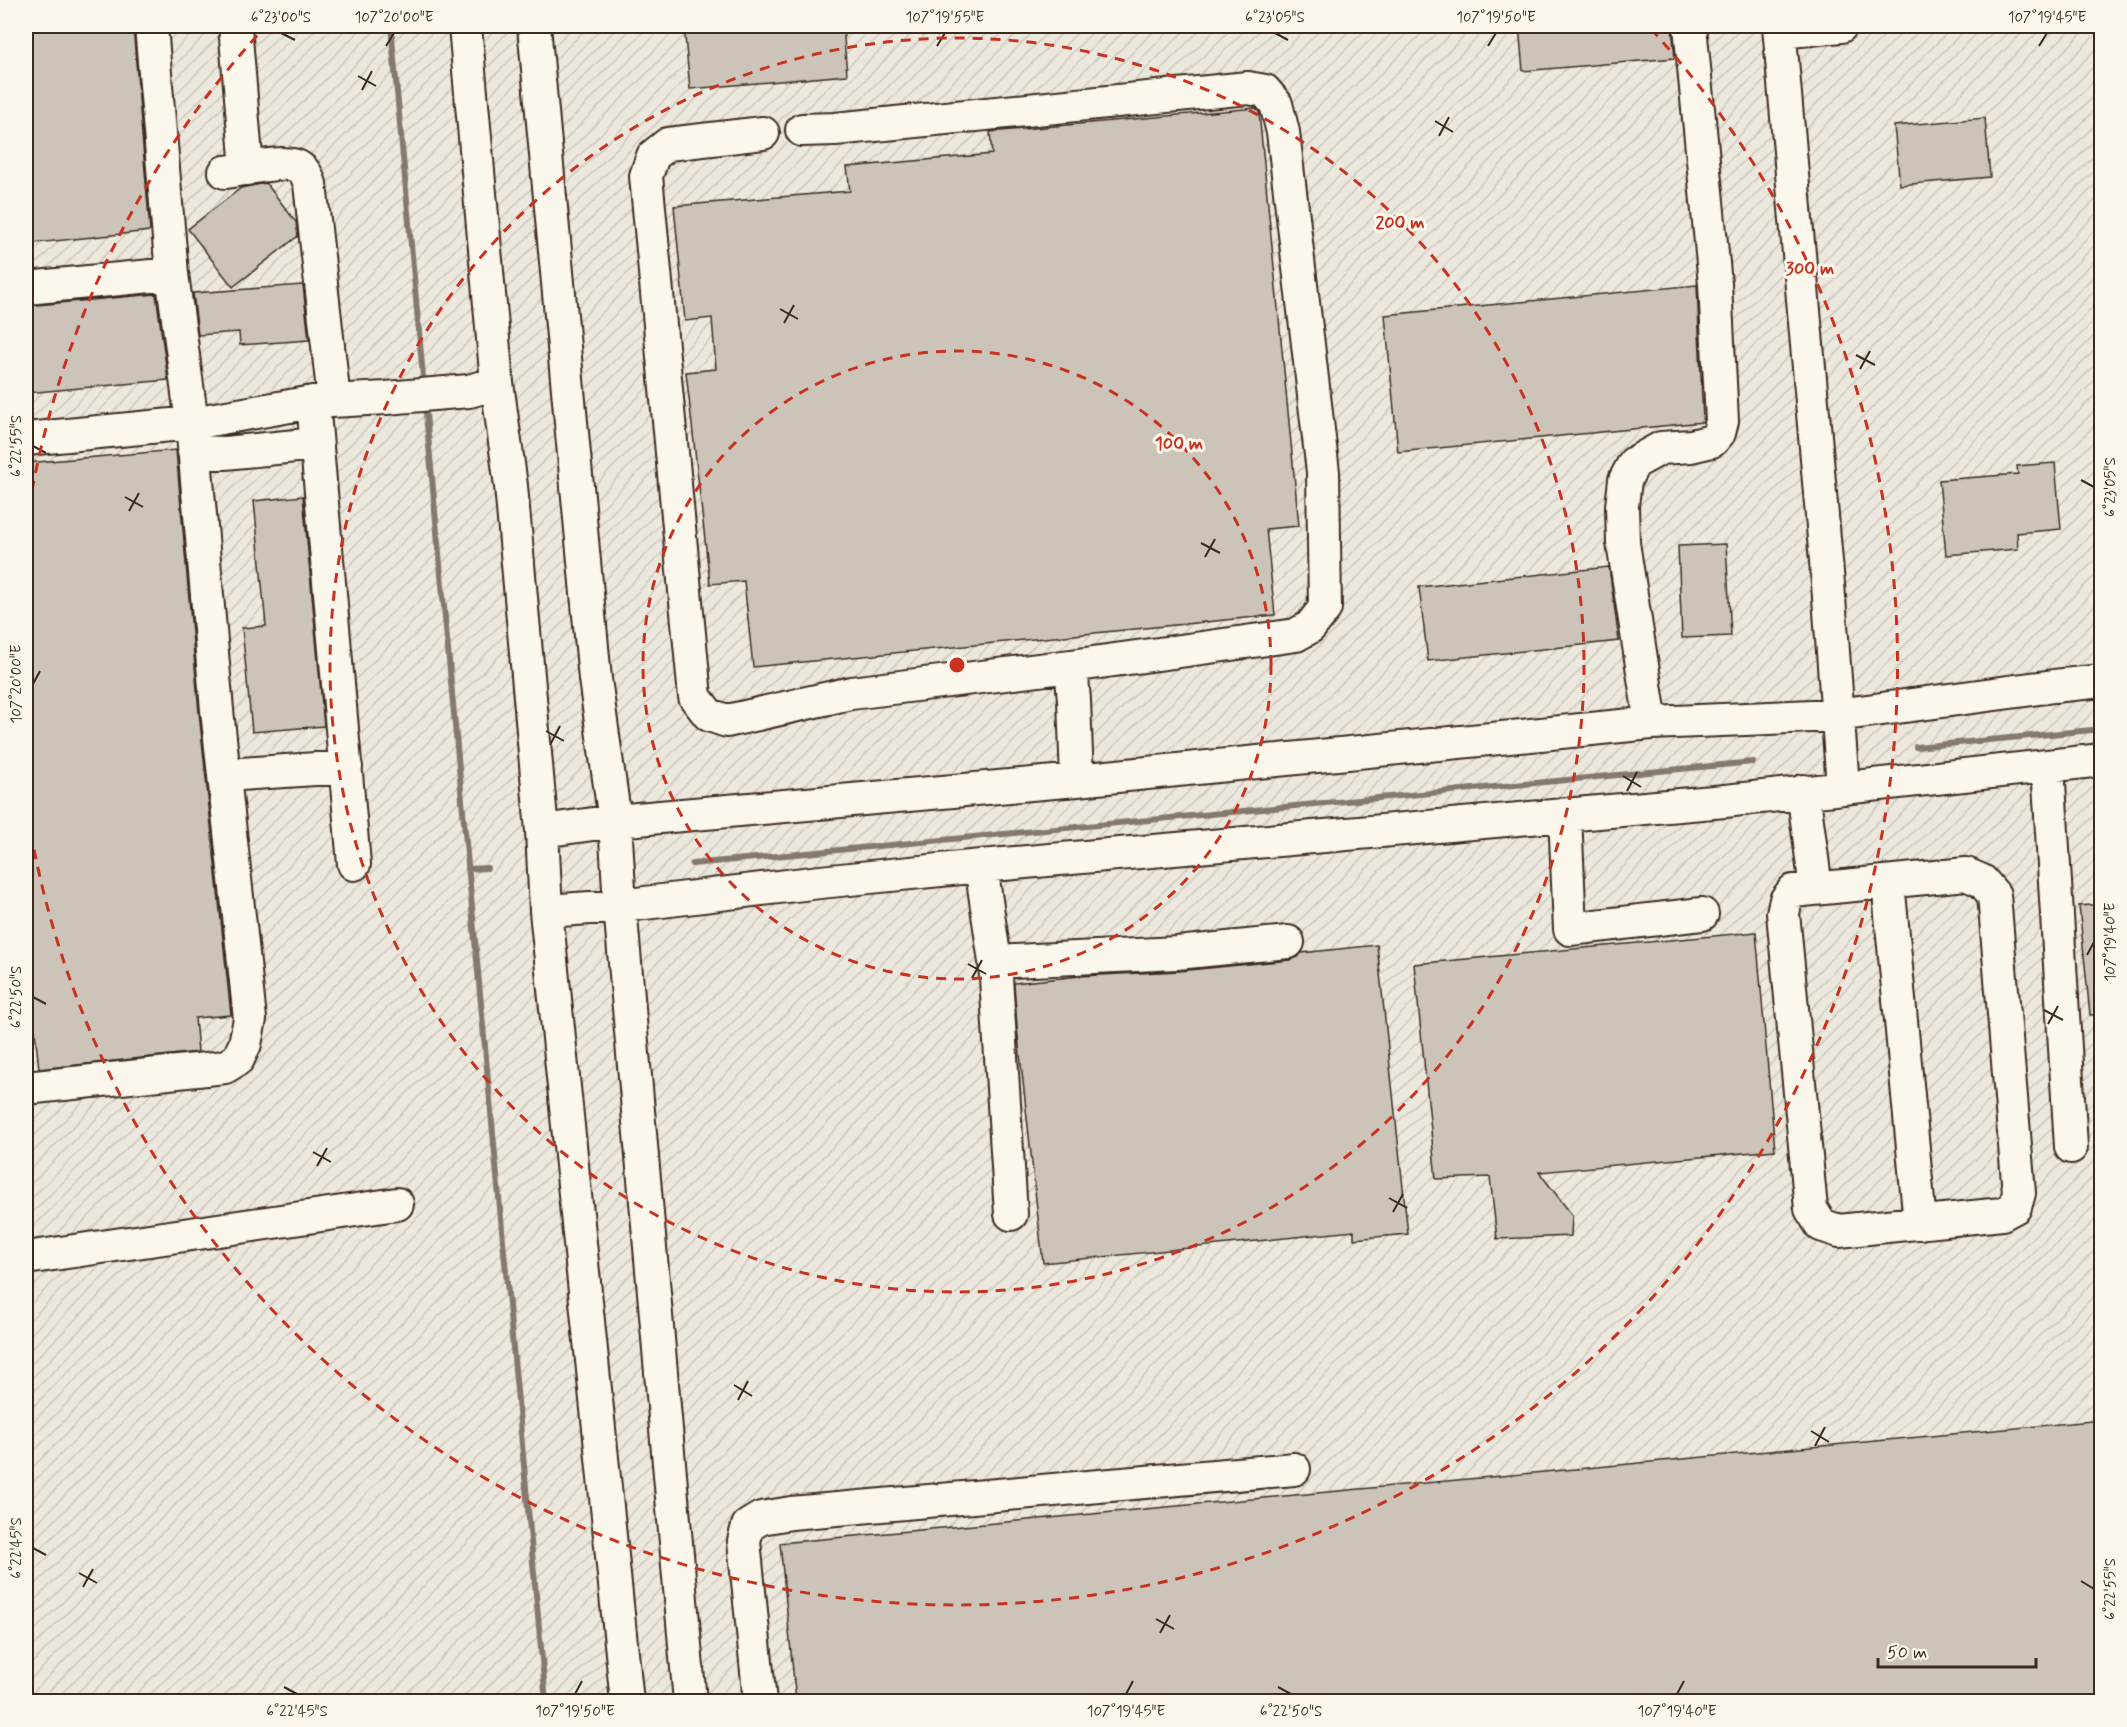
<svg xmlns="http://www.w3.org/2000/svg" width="2127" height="1727" viewBox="0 0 2127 1727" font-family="Mynerve,sans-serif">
  <defs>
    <pattern id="industrial-furrows" width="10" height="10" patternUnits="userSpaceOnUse" patternTransform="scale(1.5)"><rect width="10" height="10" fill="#ede8dd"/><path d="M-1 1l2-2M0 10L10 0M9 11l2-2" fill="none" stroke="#ccc7bd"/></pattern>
  </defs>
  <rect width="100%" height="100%" fill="#fbf7ec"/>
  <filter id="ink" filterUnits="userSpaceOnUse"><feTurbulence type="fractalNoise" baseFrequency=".0167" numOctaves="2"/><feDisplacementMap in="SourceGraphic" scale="12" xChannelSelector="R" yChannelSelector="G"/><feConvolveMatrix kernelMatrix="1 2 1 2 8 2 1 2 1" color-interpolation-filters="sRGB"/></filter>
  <g filter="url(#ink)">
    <path fill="url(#industrial-furrows)" d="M 26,26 L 2101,26 L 2101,1701 L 26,1701 Z"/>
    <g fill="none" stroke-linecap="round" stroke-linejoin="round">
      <path stroke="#85796d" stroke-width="6" d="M 391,26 L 424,387
        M 425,403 L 546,1702
        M 1916,747 L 2102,729
        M 692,864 L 1753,762
        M 468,869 L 487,868"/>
    </g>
    <path fill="#ccc4b9" stroke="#3b2a1e" stroke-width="1.5" d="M 26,26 L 133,26 L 150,231 L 26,244 Z
      M 684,26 L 843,26 L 847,75 L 690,89 Z
      M 1519,26 L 1672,26 L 1675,58 L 1523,71 Z
      M 1256,108 L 1259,112 L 1299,526 L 1266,529 L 1275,615 L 753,667 L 744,581 L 710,584 L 686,372 L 716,369 L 712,318 L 685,321 L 674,206 L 850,191 L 847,167 L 992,154 L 990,132 Z
      M 1985,118 L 1990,177 L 1900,185 L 1894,126 Z
      M 266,183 L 296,222 L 298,236 L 233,287 L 188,229 L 241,188 Z
      M 303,285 L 309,340 L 240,345 L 239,332 L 198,335 L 193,293 Z
      M 1697,285 L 1703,422 L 1398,452 L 1385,315 Z
      M 156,294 L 168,380 L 26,393 L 26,306 Z
      M 176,450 L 199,712 L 231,1015 L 195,1018 L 198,1052 L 39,1069 L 35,1031 L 26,1032 L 26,463 Z
      M 2055,463 L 2061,529 L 2017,533 L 2018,549 L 1946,555 L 1939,480 L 2018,474 L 2017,466 Z
      M 303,496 L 324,726 L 252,732 L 242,628 L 266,626 L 254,501 Z
      M 1726,544 L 1731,636 L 1682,638 L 1678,546 Z
      M 1609,567 L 1619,641 L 1428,661 L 1419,587 Z
      M 2102,904 L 2102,1015 L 2090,1015 L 2079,906 Z
      M 1756,932 L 1775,1150 L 1539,1172 L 1572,1215 L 1571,1236 L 1497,1239 L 1490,1177 L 1436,1179 L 1414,964 Z
      M 1377,945 L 1408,1234 L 1354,1239 L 1354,1231 L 1043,1263 L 1017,1027 L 1014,983 L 1080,976 L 1179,971 L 1290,960 L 1298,957 L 1301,953 Z
      M 2102,1420 L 2102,1701 L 796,1701 L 780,1543 Z"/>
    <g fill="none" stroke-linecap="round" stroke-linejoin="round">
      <defs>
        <path id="minor" d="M 235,26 L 247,169
          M 465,26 L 497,383 L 511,486 L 542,831 L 546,911 L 627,1702
          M 534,26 L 595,679 L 615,821 L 620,906 L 690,1702
          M 1779,26 L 1828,584 L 1843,787
          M 1780,32 L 1841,26
          M 802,130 L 835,129 L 1248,88 L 1265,91 L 1276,104 L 1283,132 L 1323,472 L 1325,608 L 1310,627 L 1296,635 L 1071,666
          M 763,133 L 668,144 L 653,156 L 646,176 L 695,697 L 709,715 L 727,721 L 851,693 L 1071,666 L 1074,700 L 1077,780
          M 225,172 C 243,170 286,158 300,168 C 306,172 308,178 310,184 L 334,400
          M 26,288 L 172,274
          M 313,402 L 354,864
          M 26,439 L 192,423 L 313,402 L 386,398 L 469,391 L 497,383
          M 194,452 L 225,453 L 316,444
          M 1651,723 L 1623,543 L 1622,506 L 1625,480 L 1634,463 L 1661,448 L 1691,446 L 1712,441 L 1719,433 L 1722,421 L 1715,284 L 1690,26
          M 2048,766 L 2071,1147
          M 225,775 L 346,767
          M 1803,791 L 1816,888
          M 1565,814 L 1570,929 L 1702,914
          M 542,831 L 615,821 L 1077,780 L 1651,723 L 1837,715 L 2054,686 L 2102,681
          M 981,866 L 995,962 L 1011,1214
          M 1966,874 L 1982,881 L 1994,895 L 2019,1193 L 2015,1207 L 2002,1214 L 1839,1231 L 1821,1225 L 1811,1209 L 1783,913 L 1786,900 L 1793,891 Z
          M 1888,882 L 1920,1223
          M 546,911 L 620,906 L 820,882 L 981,866 L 1725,801 L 2102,760
          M 995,962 L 1177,953 L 1288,942
          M 26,1088 L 225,1067 L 238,1059 L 245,1044 L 250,1019 L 217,710 L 192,423 L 172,274 L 151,26
          M 26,1258 L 397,1204
          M 760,1702 L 744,1541 L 748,1526 L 761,1518 L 791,1513 L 1294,1469"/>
      </defs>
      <use href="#minor" stroke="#3b2a1e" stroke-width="36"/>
      <use href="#minor" stroke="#fbf7ec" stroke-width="32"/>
    </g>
  </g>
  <path fill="none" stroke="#3b2a1e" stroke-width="2" d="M 281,33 L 295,40M 1275,33 L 1288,40M 386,46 L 394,33M 937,46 L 945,33M 1488,46 L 1496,33M 2039,46 L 2047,33M 358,76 L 376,86M 362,90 L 372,71M 1435,121 L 1453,132M 1439,136 L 1449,117M 780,309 L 798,319M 784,323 L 794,305M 1856,355 L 1875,365M 1860,369 L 1870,351M 33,446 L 46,453M 2081,480 L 2094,487M 125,497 L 143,507M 129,511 L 139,493M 1201,543 L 1220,553M 1205,557 L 1215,539M 33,684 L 40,671M 546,731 L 564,741M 550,745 L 560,726M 1623,776 L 1641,787M 1627,791 L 1637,772M 2087,955 L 2094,942M 968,964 L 986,974M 972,978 L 982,960M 33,997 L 46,1004M 2044,1010 L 2063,1020M 2048,1024 L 2058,1006M 313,1152 L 331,1162M 317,1166 L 327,1148M 1389,1198 L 1407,1208M 1393,1212 L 1403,1194M 734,1385 L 752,1396M 738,1400 L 748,1381M 1811,1431 L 1829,1442M 1815,1446 L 1825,1427M 33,1548 L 46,1555M 79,1573 L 97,1583M 2081,1581 L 2094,1589M 83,1587 L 93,1569M 1156,1619 L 1174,1629M 1160,1633 L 1170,1615M 284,1687 L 297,1694M 1278,1687 L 1291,1694M 575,1694 L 582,1681M 1126,1694 L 1133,1681M 1677,1694 L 1684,1681"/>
  <g fill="none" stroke="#c8321e" stroke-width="3" stroke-dasharray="10 8">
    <circle cx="957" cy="665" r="314"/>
    <circle cx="957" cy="665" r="627"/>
    <path d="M26 526A941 941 0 0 1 263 29M1651 29A941 941 0 1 1 26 804"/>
  </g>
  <circle cx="957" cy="665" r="9" fill="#c8321e" stroke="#fbf7ec" stroke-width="3"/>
  <g font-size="18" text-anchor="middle" font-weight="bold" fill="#c8321e" stroke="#fbf7ec" stroke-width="6" stroke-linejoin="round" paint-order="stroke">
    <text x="1400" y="228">200 m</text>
    <text x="1810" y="274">300 m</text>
    <text x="1179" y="449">100 m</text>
  </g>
  <rect width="2127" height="1727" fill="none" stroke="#fbf7ec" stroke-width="66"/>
  <path d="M1878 1658v9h158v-9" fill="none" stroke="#3b2a1e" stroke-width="3"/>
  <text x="1887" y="1658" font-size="18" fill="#3b2a1e" stroke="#fbf7ec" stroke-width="4.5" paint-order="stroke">50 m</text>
  <rect x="33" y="33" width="2061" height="1661" fill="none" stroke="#3b2a1e" stroke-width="2"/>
  <g font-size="15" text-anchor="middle" fill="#3b2a1e">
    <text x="281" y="22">6°23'00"S</text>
    <text x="394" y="22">107°20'00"E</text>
    <text x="945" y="22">107°19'55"E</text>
    <text x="1275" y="22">6°23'05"S</text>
    <text x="1496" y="22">107°19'50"E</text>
    <text x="2047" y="22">107°19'45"E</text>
    <text transform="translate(16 446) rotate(-90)" y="5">6°22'55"S</text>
    <text transform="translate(2110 487) rotate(-90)" y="5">6°23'05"S</text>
    <text transform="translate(16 684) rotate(-90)" y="5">107°20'00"E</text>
    <text transform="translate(2110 942) rotate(-90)" y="5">107°19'40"E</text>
    <text transform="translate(16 997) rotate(-90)" y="5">6°22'50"S</text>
    <text transform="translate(16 1548) rotate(-90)" y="5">6°22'45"S</text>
    <text transform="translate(2110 1589) rotate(-90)" y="5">6°22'55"S</text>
    <text x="297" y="1716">6°22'45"S</text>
    <text x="575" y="1716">107°19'50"E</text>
    <text x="1126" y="1716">107°19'45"E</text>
    <text x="1291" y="1716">6°22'50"S</text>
    <text x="1677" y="1716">107°19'40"E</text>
  </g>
</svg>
